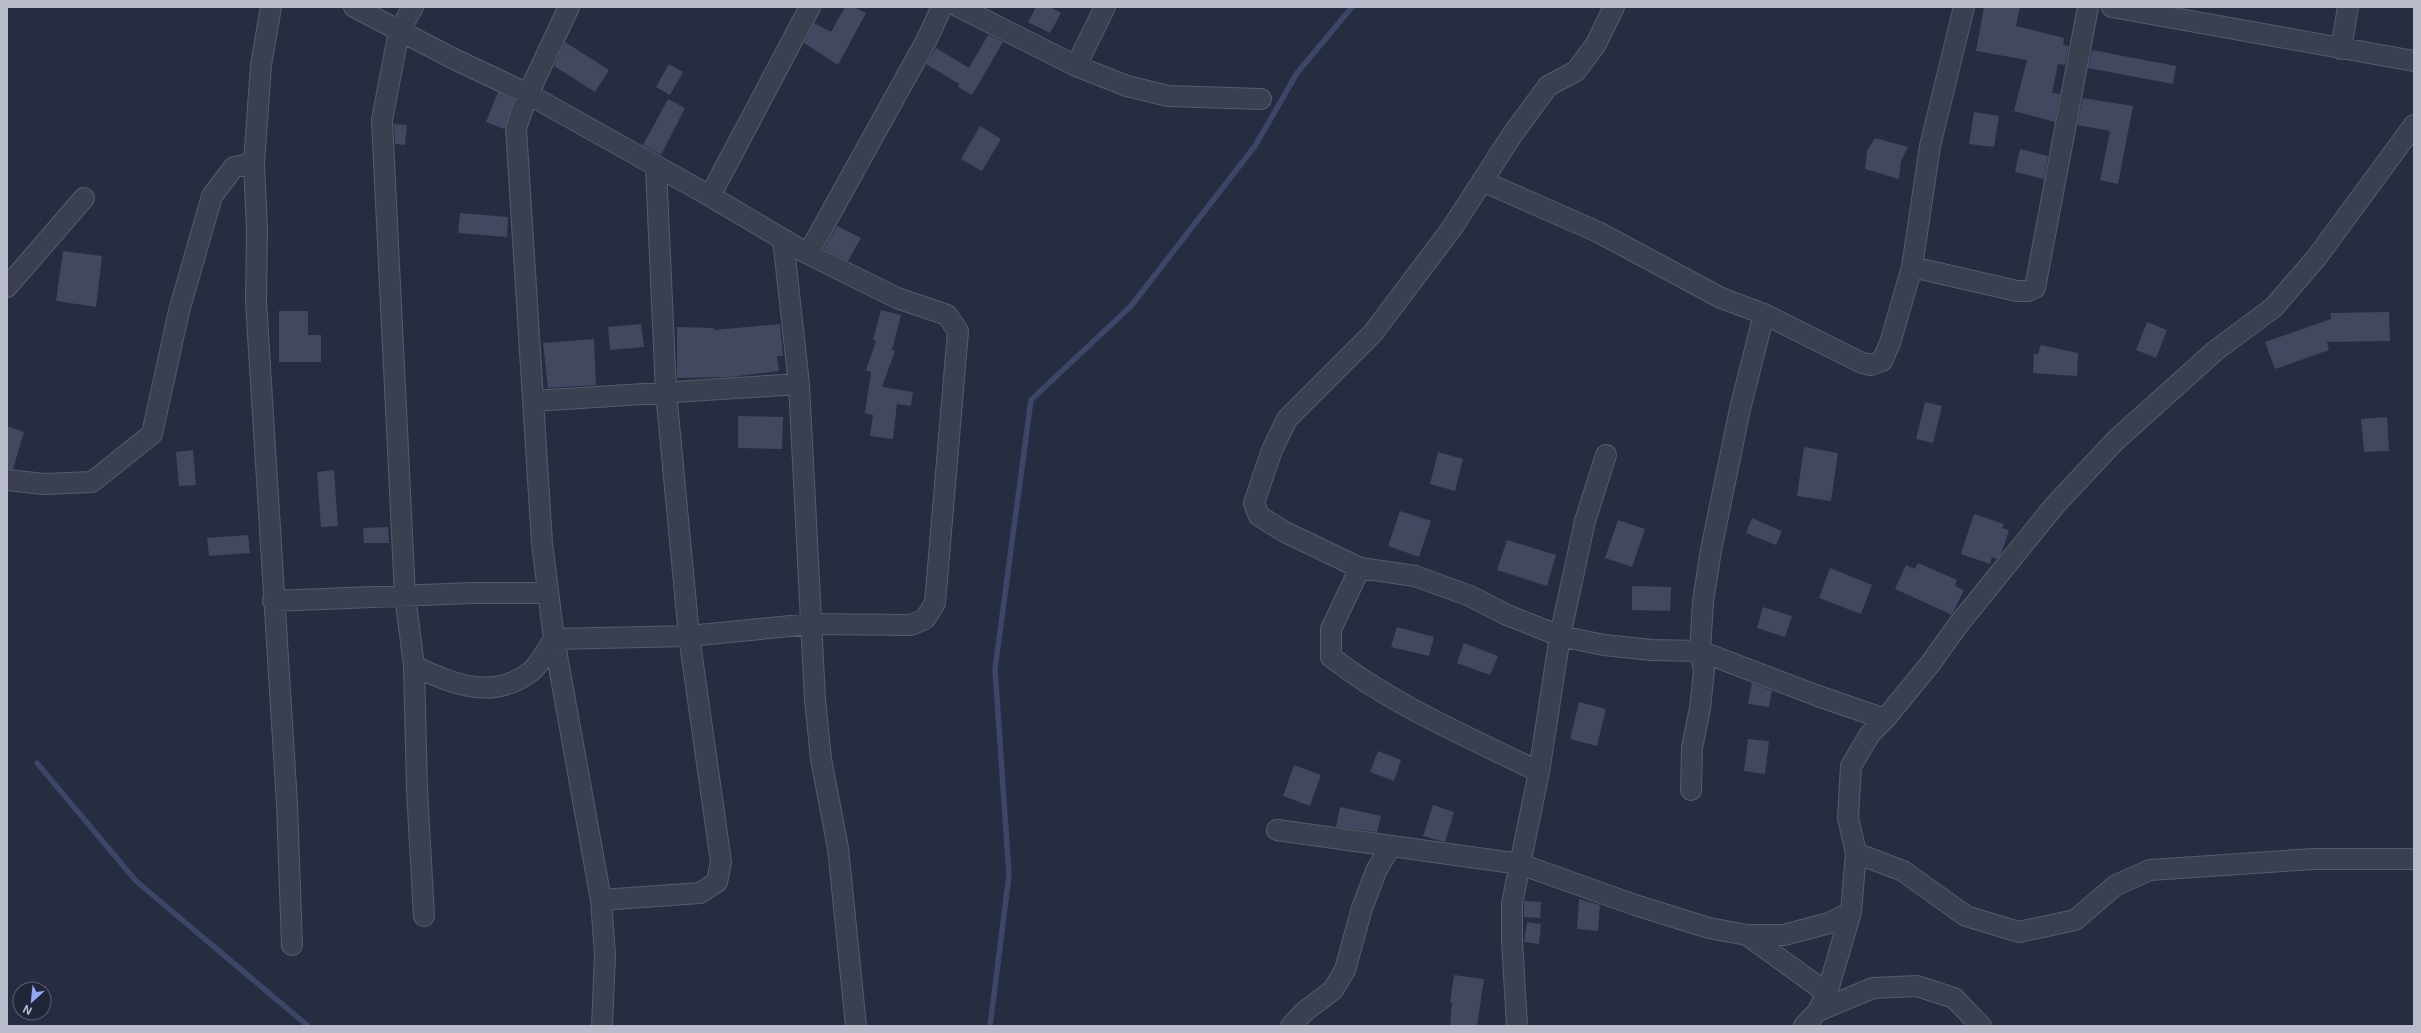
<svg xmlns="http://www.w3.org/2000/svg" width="2421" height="1033" viewBox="0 0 2421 1033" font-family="Inter,sans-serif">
  <rect width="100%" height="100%" fill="#272d41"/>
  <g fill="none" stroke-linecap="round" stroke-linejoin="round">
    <path stroke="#3c4668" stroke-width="5.5" d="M 37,763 L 136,881 L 308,1026
      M 990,1026 L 1009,875 L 995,669 L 1031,400 L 1131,306 L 1255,146 L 1297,73 L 1352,7"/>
  </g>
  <path fill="#41485f" d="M 845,7 L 854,7 L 866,13 L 838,65 L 804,43 L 814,23 L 831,32 Z
    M 1036,7 L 1050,7 L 1061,13 L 1050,33 L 1028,22 Z
    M 1984,7 L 2020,7 L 2016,26 L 2064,38 L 2063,45 L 2069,46 L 2065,65 L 2058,64 L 2052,93 L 2060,94 L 2055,122 L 2014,111 L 2027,60 L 1976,51 Z
    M 988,35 L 1003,42 L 972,95 L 958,87 L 959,84 L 926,64 L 936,48 L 969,68 Z
    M 565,42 L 609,70 L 595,92 L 554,66 Z
    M 2092,50 L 2176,66 L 2173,84 L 2088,68 Z
    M 669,64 L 683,72 L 670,95 L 656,87 Z
    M 498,92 L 514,100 L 504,129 L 486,122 Z
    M 2083,98 L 2133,106 L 2118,184 L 2100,180 L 2110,131 L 2077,125 Z
    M 668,99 L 685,108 L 661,155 L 643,145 Z
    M 1974,112 L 1999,116 L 1994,147 L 1969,144 Z
    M 394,124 L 407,125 L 405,145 L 395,144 Z
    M 980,126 L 1001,139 L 982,171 L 961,159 Z
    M 1875,138 L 1908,147 L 1901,161 L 1899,179 L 1865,169 L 1867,151 Z
    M 2020,149 L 2048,156 L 2044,179 L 2015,172 Z
    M 460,213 L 508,217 L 507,237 L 458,233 Z
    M 837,226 L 861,238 L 848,261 L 824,249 Z
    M 63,251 L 102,256 L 96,307 L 56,301 Z
    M 881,310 L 901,315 L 892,350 L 895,351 L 882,387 L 913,392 L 911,406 L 897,404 L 893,439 L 870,436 L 873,415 L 865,413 L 871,372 L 866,370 L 876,341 L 873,340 Z
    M 279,311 L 308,311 L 308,335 L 321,335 L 321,362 L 279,362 Z
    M 2389,312 L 2390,341 L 2327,342 L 2329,350 L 2275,369 L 2265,342 L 2331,319 L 2331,313 Z
    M 2147,322 L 2167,330 L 2156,358 L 2136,350 Z
    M 641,324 L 644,347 L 610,350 L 608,327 Z
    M 780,324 L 783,356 L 777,356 L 779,371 L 730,377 L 677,378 L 677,327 L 714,328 L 714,330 Z
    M 594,339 L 596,385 L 548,388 L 543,343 Z
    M 2041,345 L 2078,353 L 2077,376 L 2033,373 L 2034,354 L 2038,354 Z
    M 1925,402 L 1942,406 L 1933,443 L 1916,439 Z
    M 738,416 L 783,417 L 782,449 L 738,448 Z
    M 2387,417 L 2389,451 L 2364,452 L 2361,419 Z
    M 7,426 L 24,432 L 13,469 L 7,469 Z
    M 1804,447 L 1838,453 L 1831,501 L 1797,496 Z
    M 193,450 L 196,485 L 179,486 L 176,452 Z
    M 1438,452 L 1463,459 L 1455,491 L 1430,484 Z
    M 334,470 L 338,526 L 321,527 L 317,472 Z
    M 1400,511 L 1431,521 L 1419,557 L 1388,546 Z
    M 1974,514 L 2004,524 L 2002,528 L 2009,530 L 2001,554 L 1997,559 L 1992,557 L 1990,564 L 1961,554 Z
    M 1752,518 L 1782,531 L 1776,545 L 1746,533 Z
    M 1618,520 L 1645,529 L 1632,567 L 1605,558 Z
    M 388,527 L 389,543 L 364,543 L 363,528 Z
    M 248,535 L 250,553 L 209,556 L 207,538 Z
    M 1507,540 L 1556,555 L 1547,586 L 1497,570 Z
    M 1918,563 L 1957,580 L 1955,586 L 1964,590 L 1952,615 L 1895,589 L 1906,565 L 1915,569 Z
    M 1830,568 L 1872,585 L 1861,614 L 1819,598 Z
    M 1632,586 L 1671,587 L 1670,611 L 1632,610 Z
    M 1763,607 L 1792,616 L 1785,637 L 1757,628 Z
    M 1397,627 L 1434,637 L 1429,656 L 1391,647 Z
    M 1464,643 L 1498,656 L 1490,675 L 1457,663 Z
    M 1752,683 L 1772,691 L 1769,707 L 1748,704 Z
    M 1579,702 L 1606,709 L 1597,746 L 1570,739 Z
    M 1748,739 L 1769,741 L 1765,774 L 1744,771 Z
    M 1378,751 L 1401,760 L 1394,781 L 1370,772 Z
    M 1294,765 L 1321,775 L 1310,806 L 1283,796 Z
    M 1433,805 L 1454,812 L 1445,842 L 1423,836 Z
    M 1340,807 L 1381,816 L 1377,832 L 1336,827 Z
    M 1579,899 L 1600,905 L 1598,931 L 1577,929 Z
    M 1524,901 L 1541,902 L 1540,918 L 1524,917 Z
    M 1527,922 L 1541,924 L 1539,944 L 1524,942 Z
    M 1454,975 L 1484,979 L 1477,1026 L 1450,1026 L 1452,1002 L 1450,1002 Z"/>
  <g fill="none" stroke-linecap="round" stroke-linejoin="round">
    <defs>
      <path id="minor" d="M 271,7 L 261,65 L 254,163 L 257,230 L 256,302 L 287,804 L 292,945
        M 354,7 L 452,58 L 528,94 L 710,196 L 808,254 L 897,298 L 947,315 L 958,331 L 935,603 L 925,619 L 911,625 L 811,624 L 689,636 L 554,639 C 547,649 539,666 529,673 C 491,701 451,683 414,666
        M 413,7 L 399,31 L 382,120 L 405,595 L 414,666 L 417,790 L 424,916
        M 569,7 L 528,94 L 516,128 L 542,543 L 554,639 L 601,900 L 605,955 L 602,1026
        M 959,7 L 1076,66 L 1127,86 L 1168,96 L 1261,99
        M 1614,7 L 1596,44 L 1576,71 L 1548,86 L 1512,135 L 1452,228 L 1373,333 L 1287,419 L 1272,450 L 1254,503 L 1259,516 L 1285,532 L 1360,568 L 1415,576 L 1470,596 L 1507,615 L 1560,636 L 1604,645 L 1652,650 L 1700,651 L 1818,696 L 1885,719
        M 2112,7 L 2414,61
        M 2341,49 L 2348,7
        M 1076,66 L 1105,7
        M 1482,181 L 1598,232 L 1721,298 L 1764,314 L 1862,363 L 1871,365 L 1882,361 L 1890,343 L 1912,267 L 1930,146 L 1964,7
        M 710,196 L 810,7
        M 783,239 L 799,384 L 815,699 L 821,759 L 838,848 L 856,1026
        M 808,254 L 926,41 L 942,7
        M 1912,267 L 2017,291 L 2028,291 L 2035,288 L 2088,7
        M 7,287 L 84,198
        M 534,401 L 799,384
        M 7,480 L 44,484 L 92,482 L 152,434 L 179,311 L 212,196 L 234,167 L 254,163
        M 1360,568 L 1331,629 L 1331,657 C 1394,706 1469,737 1539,772
        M 273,601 L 472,593 L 548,593
        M 1691,790 L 1692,748 L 1700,708 L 1704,671 L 1700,651 L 1703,602 L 1711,550 L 1740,409 L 1764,314
        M 1277,830 L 1520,864 L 1635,905 L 1709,928 L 1747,935 L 1784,935 L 1829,923 L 1851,912
        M 1856,853 L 1903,871 L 1966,916 L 2019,932 L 2075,920 L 2116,885 L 2150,870 L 2313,859 L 2414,859
        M 601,900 L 700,893 L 717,882 L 721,862 L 689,636 L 666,392 L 656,167
        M 1747,935 L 1827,993
        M 1818,1011 L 1873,988 L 1917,986 L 1954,998 L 1981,1026
        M 1291,1026 L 1304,1012 L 1333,990 L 1345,970 L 1362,908 L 1377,869 L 1391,846
        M 1517,1026 L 1512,941 L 1512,903 L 1539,772 L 1560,636 L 1585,521 L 1606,455
        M 1804,1026 L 1818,1011 L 1827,993 L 1851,912 L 1856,853 L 1848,818 L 1851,766 L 1870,734 L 1885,719 L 1930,664 L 1958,625 L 2055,505 L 2116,440 L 2215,351 L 2274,307 L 2317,257 L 2414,125"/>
    </defs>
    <use href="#minor" stroke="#565b6c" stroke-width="22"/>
    <use href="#minor" stroke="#3b4051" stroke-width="20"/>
  </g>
  <rect width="2421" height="1033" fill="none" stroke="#b8bccb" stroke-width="16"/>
  <g transform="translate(32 1001) rotate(207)"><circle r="19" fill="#202537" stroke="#5d6172"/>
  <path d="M0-3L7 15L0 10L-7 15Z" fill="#93a7f6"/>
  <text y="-6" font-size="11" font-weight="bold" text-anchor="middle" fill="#b8bccb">N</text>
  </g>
</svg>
